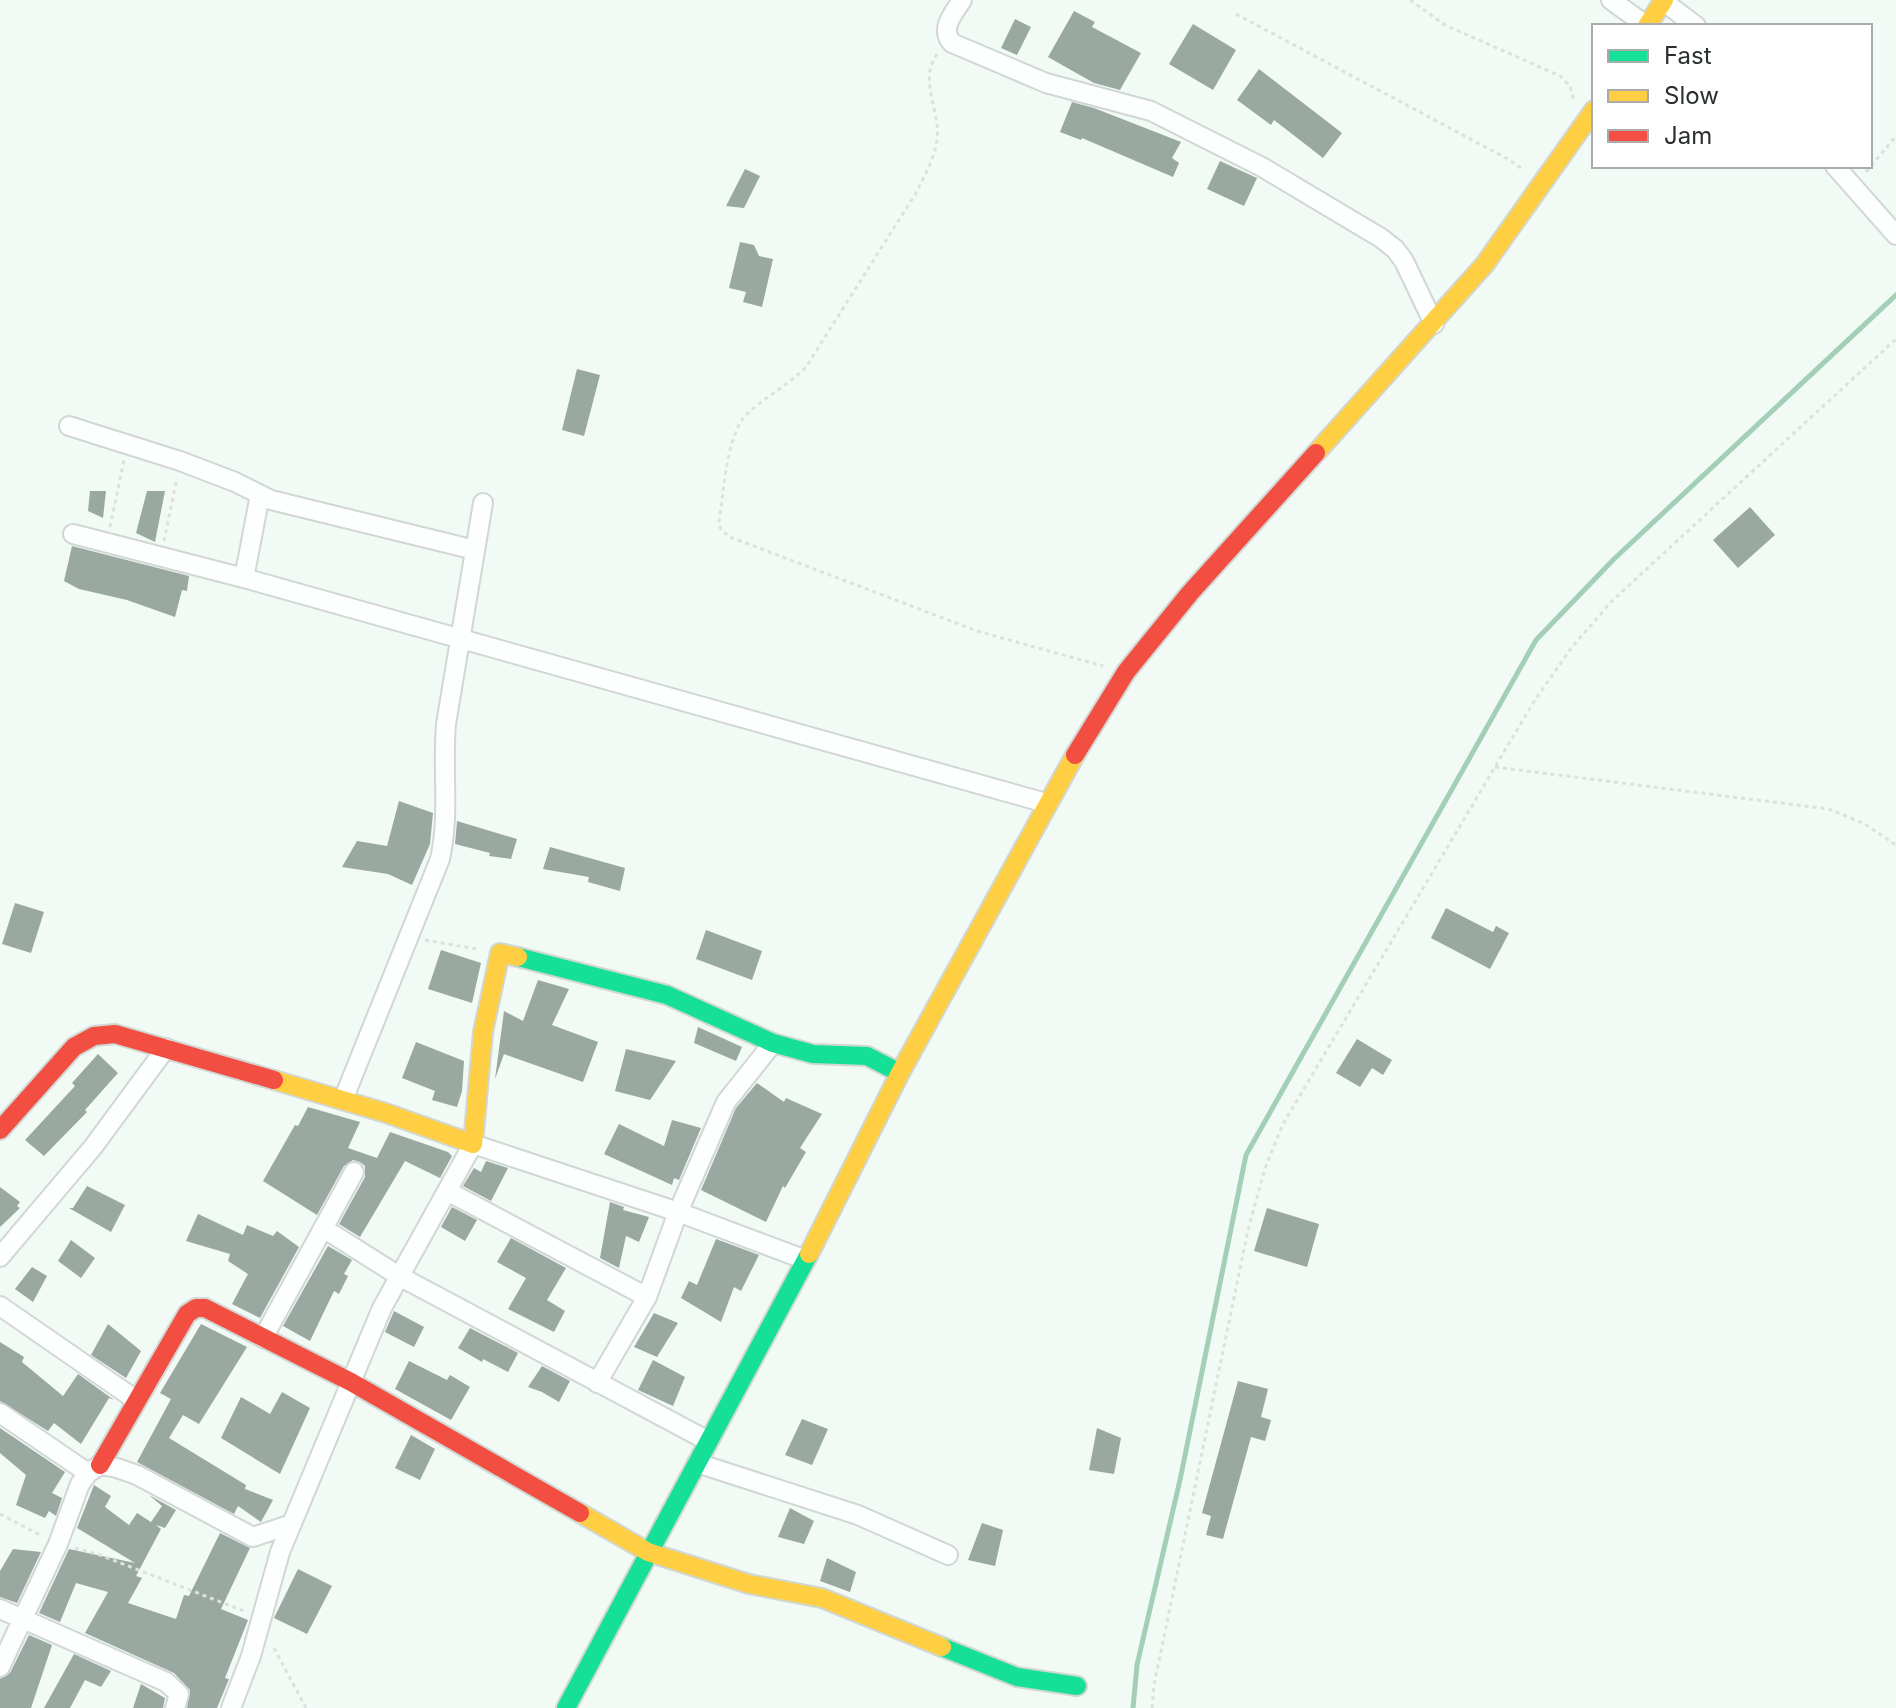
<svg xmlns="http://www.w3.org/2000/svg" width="1896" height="1708" viewBox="0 0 1896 1708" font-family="Inter,sans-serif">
  <rect width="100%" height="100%" fill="#f2faf5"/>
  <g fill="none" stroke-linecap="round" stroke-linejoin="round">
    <path stroke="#a2cfb5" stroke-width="5" d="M 1133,1708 L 1137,1665 L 1180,1480 L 1246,1155 L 1536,640 L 1614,559 L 1896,295"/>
  </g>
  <path fill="#99a8a0" d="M 1074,11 L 1095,22 L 1092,27 L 1141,53 L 1120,90 L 1094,83 L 1048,57 Z
    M 1015,19 L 1031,27 L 1017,55 L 1001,48 Z
    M 1193,24 L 1236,50 L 1213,90 L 1169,64 Z
    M 1259,69 L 1342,133 L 1323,158 L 1274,120 L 1271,125 L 1237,100 Z
    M 1072,102 L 1094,108 L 1181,142 L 1172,158 L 1179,163 L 1173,177 L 1082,138 L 1081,140 L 1060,132 Z
    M 1220,161 L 1257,178 L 1244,206 L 1207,189 Z
    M 745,169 L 760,176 L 744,208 L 726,206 Z
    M 740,242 L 754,245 L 759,256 L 773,259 L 762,307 L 743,302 L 746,292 L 729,288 Z
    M 577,369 L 600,375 L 584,436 L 562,430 Z
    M 90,491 L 106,491 L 103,518 L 88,511 Z
    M 147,491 L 165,491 L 155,542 L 136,533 Z
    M 1750,507 L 1775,535 L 1738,568 L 1713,540 Z
    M 72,546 L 189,576 L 187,591 L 182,590 L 175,617 L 127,600 L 79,589 L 64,581 Z
    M 399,801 L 433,813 L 430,844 L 412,885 L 388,874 L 342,867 L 357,841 L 387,846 Z
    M 457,821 L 517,839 L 511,859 L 489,856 L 490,853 L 455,844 Z
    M 550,847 L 625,868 L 620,891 L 588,882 L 589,877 L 543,869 Z
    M 15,903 L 44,912 L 31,953 L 2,944 Z
    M 1446,908 L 1493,932 L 1496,926 L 1509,933 L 1490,969 L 1431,938 Z
    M 706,930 L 762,951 L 752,980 L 696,959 Z
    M 441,950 L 481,963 L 472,1003 L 428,989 Z
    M 538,980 L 569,989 L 552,1025 L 598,1042 L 583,1082 L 504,1054 L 495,1079 L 504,1011 L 523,1021 Z
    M 698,1027 L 742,1047 L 736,1061 L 694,1043 Z
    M 1357,1039 L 1392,1060 L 1383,1075 L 1372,1068 L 1360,1087 L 1336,1073 Z
    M 416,1042 L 464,1061 L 462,1091 L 457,1107 L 432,1100 L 435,1091 L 402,1078 Z
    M 626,1049 L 676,1061 L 650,1100 L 615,1091 Z
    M 98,1054 L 118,1073 L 85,1110 L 87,1112 L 44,1156 L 25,1140 L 75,1086 L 72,1083 Z
    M 757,1083 L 784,1102 L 786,1098 L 822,1114 L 800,1148 L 806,1152 L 785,1188 L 783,1186 L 766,1222 L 701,1190 L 736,1108 Z
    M 308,1107 L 360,1122 L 348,1148 L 377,1158 L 390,1132 L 448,1152 L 452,1156 L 440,1178 L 405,1161 L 360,1237 L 339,1224 L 365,1177 L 365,1166 L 360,1162 L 353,1160 L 344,1166 L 317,1215 L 263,1181 L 295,1125 L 298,1126 Z
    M 672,1120 L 701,1128 L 679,1180 L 674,1178 L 672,1185 L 604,1154 L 619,1124 L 664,1146 Z
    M 486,1161 L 508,1168 L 491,1201 L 463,1186 L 474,1168 L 481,1172 Z
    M 87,1186 L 125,1205 L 111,1232 L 69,1208 L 73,1208 Z
    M 0,1187 L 20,1202 L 17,1206 L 20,1208 L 0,1227 Z
    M 610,1202 L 624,1207 L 623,1210 L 649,1217 L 639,1242 L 626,1236 L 619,1268 L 600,1258 Z
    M 452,1207 L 477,1220 L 465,1241 L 441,1227 Z
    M 1267,1208 L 1319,1224 L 1307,1267 L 1254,1251 Z
    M 198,1214 L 243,1235 L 247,1225 L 273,1236 L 277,1231 L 299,1247 L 260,1318 L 232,1304 L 248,1274 L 228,1261 L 230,1254 L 186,1241 Z
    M 511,1238 L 566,1268 L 547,1300 L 565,1311 L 554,1332 L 508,1309 L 526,1278 L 497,1262 Z
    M 716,1239 L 759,1255 L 741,1291 L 734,1287 L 721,1322 L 681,1298 L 689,1281 L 697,1285 Z
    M 71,1240 L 95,1258 L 81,1278 L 58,1261 Z
    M 328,1246 L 352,1260 L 344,1274 L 348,1276 L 339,1294 L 334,1291 L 310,1341 L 283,1326 Z
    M 32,1267 L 47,1276 L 33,1302 L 15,1289 Z
    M 394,1311 L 424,1327 L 414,1347 L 385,1332 Z
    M 654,1313 L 678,1323 L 657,1357 L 634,1347 Z
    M 108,1324 L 141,1351 L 126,1378 L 91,1355 Z
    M 201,1324 L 247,1347 L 199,1424 L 183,1415 L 169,1438 L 246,1485 L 245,1489 L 273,1500 L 261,1522 L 238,1506 L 234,1514 L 137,1462 L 171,1399 L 160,1393 Z
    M 470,1328 L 518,1353 L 508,1372 L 483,1359 L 482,1362 L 458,1348 Z
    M 0,1342 L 24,1357 L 22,1362 L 63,1396 L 78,1374 L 114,1400 L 109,1398 L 81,1444 L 54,1423 L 48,1431 L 0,1401 Z
    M 653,1360 L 685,1377 L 673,1406 L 638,1390 Z
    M 409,1361 L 447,1380 L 450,1375 L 470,1387 L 451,1420 L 395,1389 Z
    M 542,1366 L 570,1381 L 559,1402 L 542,1392 L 528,1387 Z
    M 1238,1381 L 1268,1389 L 1261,1417 L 1271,1420 L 1265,1441 L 1251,1437 L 1223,1539 L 1206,1535 L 1211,1516 L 1202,1513 Z
    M 282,1392 L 310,1408 L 280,1474 L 221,1438 L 241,1397 L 270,1414 Z
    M 802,1419 L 828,1429 L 812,1465 L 785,1455 Z
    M 0,1428 L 65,1472 L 52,1493 L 62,1498 L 56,1516 L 49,1511 L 45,1518 L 16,1505 L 26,1475 L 0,1453 Z
    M 1097,1428 L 1121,1438 L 1114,1474 L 1089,1470 Z
    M 411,1435 L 435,1449 L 420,1480 L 395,1468 Z
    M 94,1485 L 111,1496 L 105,1507 L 129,1525 L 137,1513 L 151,1522 L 162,1506 L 149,1495 L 176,1510 L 165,1528 L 156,1525 L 161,1529 L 136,1576 L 142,1578 L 128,1603 L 176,1619 L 184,1595 L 189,1596 L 220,1533 L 250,1548 L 221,1609 L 248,1620 L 225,1678 L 229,1679 L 217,1708 L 187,1708 L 190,1690 L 174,1673 L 85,1633 L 108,1592 L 76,1583 L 60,1622 L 39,1613 L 69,1549 L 135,1563 L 77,1528 Z
    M 790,1508 L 814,1521 L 804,1544 L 778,1537 Z
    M 982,1523 L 1003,1530 L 995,1566 L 968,1560 Z
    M 13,1549 L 41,1552 L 17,1603 L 0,1597 L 0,1571 Z
    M 827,1558 L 856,1572 L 850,1592 L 820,1581 Z
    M 298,1569 L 332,1586 L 307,1634 L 274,1618 Z
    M 29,1635 L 52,1645 L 31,1708 L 0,1708 L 0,1679 L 10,1673 Z
    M 74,1654 L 111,1671 L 101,1687 L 85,1680 L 70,1708 L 44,1708 Z
    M 141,1684 L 165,1698 L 163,1708 L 133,1708 Z"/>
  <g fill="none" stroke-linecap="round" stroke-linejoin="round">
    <defs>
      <path id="street" d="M 962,0 C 954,13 939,29 952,43 L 1046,83 L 1151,111 L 1262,167 L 1381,238 L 1395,249 L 1404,261 L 1434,324
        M 1611,0 L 1647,26
        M 1663,1 L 1696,26
        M 1835,166 L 1896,235
        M 69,426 L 180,461 L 235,482 L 271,500 L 475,550
        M 73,534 L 244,578 L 1046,803
        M 244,578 L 260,495
        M 343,1100 L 440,859 C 450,815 442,769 446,724 L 483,503
        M 447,1191 L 647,1297
        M 323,1228 L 399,1276 L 708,1441
        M 0,1257 L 93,1147 L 166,1048
        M 0,1306 L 136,1400
        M 263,1338 L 354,1172
        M 597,1383 L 647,1297 L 678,1212 L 726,1102 L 773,1043
        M 0,1413 L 88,1473
        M 697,1463 L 858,1515 L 948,1555
        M 0,1609 L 166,1682 L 179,1694 L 175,1708
        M 0,1667 L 58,1544 L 80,1484 L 88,1473 L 100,1465 L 117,1468 L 137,1475 L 253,1537 L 292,1524
        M 231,1708 L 251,1656 L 280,1552 L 382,1308 L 473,1144 L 678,1212 L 806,1260"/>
      <path id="fast" d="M 518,957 L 667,995 L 773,1043 L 813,1054 L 867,1056 L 900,1073
        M 942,1647 L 1017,1677 L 1077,1686
        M 566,1708 L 809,1254"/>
      <path id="slow" d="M 1647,26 L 1664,0
        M 1316,453 L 1485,264 L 1594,110
        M 274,1080 L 386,1113 L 473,1144 L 483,1032 L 500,953 L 518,957
        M 809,1254 L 900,1073 L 1075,755
        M 580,1513 L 648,1552 L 749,1584 L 822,1598 L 942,1647"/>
      <path id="jam" d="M 1075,755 L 1126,672 L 1190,593 L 1316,453
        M 0,1130 L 74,1047 L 94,1036 L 115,1034 L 274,1080
        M 100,1465 L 187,1314 L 196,1308 L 205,1308 L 351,1382 L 580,1513"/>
    </defs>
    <use href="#street" stroke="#d1d7d3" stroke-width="22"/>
    <use href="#fast" stroke="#d1d7d3" stroke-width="22"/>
    <use href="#slow" stroke="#d1d7d3" stroke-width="22"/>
    <use href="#jam" stroke="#d1d7d3" stroke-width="22"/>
    <path stroke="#dee0de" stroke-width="3" stroke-dasharray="4 4" stroke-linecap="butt" d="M 1410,0 L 1445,25 L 1560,76 L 1570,86 L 1574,101
      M 1236,14 L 1508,159 L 1524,170
      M 937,54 C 918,82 941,110 937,140 C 935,158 924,176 916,193 L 806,367 C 789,385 766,396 747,414 C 726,434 724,493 719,522 L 721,530 L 730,537 L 977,631 L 1103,666
      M 1866,172 L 1896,136
      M 110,527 L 124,460
      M 164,541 L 177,478
      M 1495,767 L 1829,809 L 1865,824 L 1896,845
      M 425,940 L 477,949
      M 0,1514 L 42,1536
      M 75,1548 L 100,1555 L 244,1611
      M 274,1648 L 306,1708
      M 1152,1708 L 1154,1685 L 1248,1230 L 1265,1168 L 1283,1124 L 1533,703 L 1572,647 L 1613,600 L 1896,339"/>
    <use href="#street" stroke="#fdfefe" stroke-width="18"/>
    <use href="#fast" stroke="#16e098" stroke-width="18"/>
    <use href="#slow" stroke="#ffcf43" stroke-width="18"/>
    <use href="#jam" stroke="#f24e42" stroke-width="18"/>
  </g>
  <rect x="1592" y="24" width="280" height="144" fill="#ffffff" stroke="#a9acab" stroke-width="2"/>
  <rect x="1608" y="50" width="40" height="12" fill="#16e098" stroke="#a9acab" stroke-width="2"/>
  <text x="1664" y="64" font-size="24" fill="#292f2c">Fast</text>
  <rect x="1608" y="90" width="40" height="12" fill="#ffcf43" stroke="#a9acab" stroke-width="2"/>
  <text x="1664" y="104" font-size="24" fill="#292f2c">Slow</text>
  <rect x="1608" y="130" width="40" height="12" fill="#f24e42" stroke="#a9acab" stroke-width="2"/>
  <text x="1664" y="144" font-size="24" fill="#292f2c">Jam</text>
</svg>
